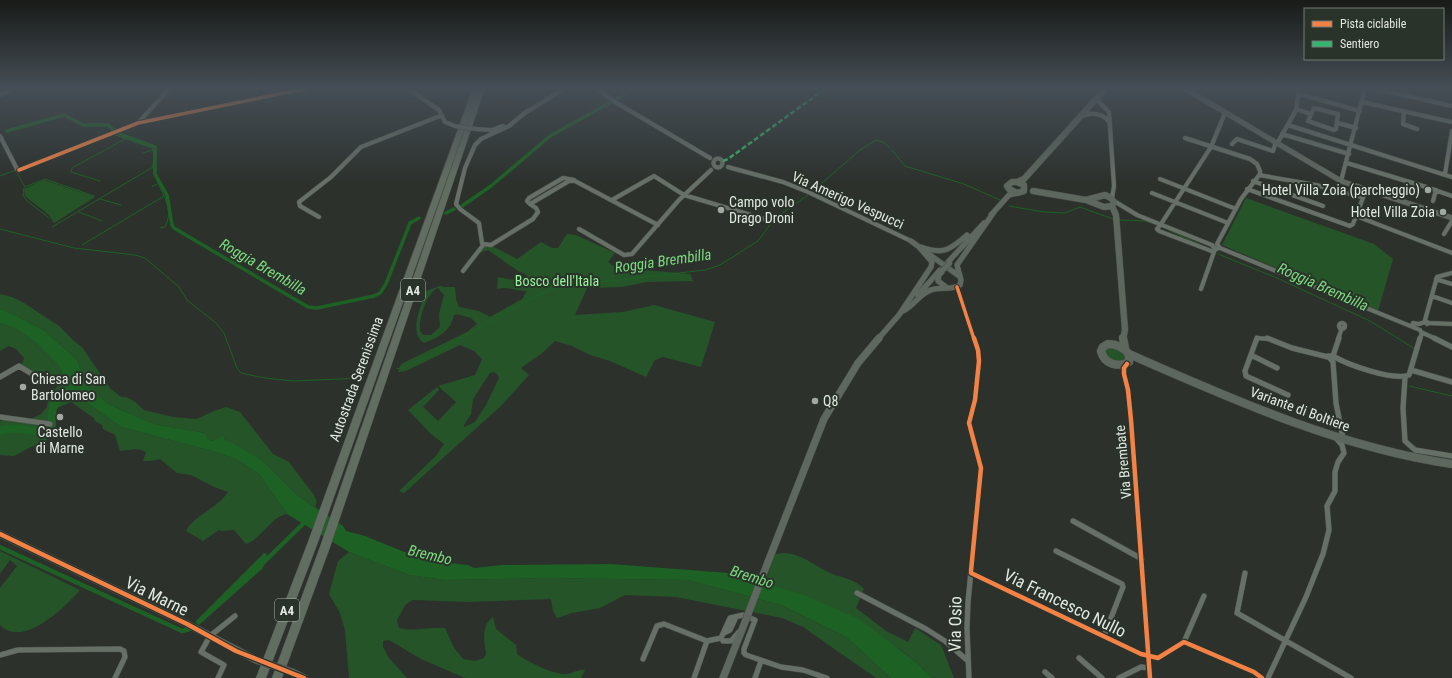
<svg xmlns="http://www.w3.org/2000/svg" width="1452" height="678" viewBox="0 0 1452 678" font-family="'Roboto Condensed',sans-serif">
  <rect width="100%" height="100%" fill="#2c312c"/>
  <path fill="#265429" fill-rule="evenodd" d="M 44,180 L 95,197 L 54,223 L 49,215 L 25,196 L 24,189 Z
    M 1246,198 L 1374,244 L 1393,259 L 1378,311 L 1222,245 Z
    M 567,234 L 576,235 L 615,253 L 608,262 L 613,266 L 624,267 L 630,262 L 633,269 L 690,274 L 693,281 L 647,282 L 622,287 L 587,288 L 575,315 L 623,312 L 654,305 L 715,322 L 701,367 L 663,357 L 655,360 L 646,377 L 610,361 L 590,355 L 572,346 L 555,341 L 541,354 L 521,368 L 529,375 L 502,405 L 404,493 L 399,491 L 436,456 L 444,444 L 430,433 L 408,410 L 437,387 L 439,390 L 423,407 L 438,421 L 456,402 L 438,386 L 475,375 L 482,359 L 474,351 L 460,345 L 406,371 L 398,372 L 401,364 L 467,332 L 477,324 L 471,318 L 457,314 L 454,315 C 450,332 439,337 424,343 C 408,333 421,306 426,291 L 440,286 L 443,287 L 455,287 L 456,299 L 459,307 L 479,311 L 490,317 L 522,299 L 527,291 C 516,291 508,286 497,289 L 498,277 C 508,279 520,283 527,275 L 518,271 L 488,250 L 476,254 L 482,245 L 490,245 L 517,259 L 541,242 L 552,248 L 558,248 ZM 438,288 L 444,295 L 439,314 L 440,327 L 431,335 L 423,335 L 420,331 C 419,318 426,293 438,288 ZM 494,372 L 497,374 L 499,378 L 486,405 L 475,422 L 464,427 L 464,425 L 471,414 L 473,399 L 490,373 Z
    M 0,294 L 12,297 L 24,303 L 59,326 L 74,341 L 82,347 L 110,388 L 121,397 L 126,397 L 134,401 L 144,410 L 173,417 L 197,419 L 214,411 L 226,407 L 240,412 L 273,454 L 289,462 L 314,495 L 317,502 L 315,507 L 297,495 L 262,460 L 226,441 L 225,438 L 212,441 L 208,439 L 205,433 L 154,424 L 108,404 L 86,385 L 77,360 L 45,331 L 17,316 L 0,309 Z
    M 0,323 L 15,328 L 34,341 L 59,366 L 69,390 L 121,427 L 212,451 L 236,459 L 259,474 L 287,514 C 270,517 263,538 246,544 L 234,530 L 222,531 L 219,530 L 203,541 L 186,531 C 193,516 218,508 228,492 L 214,487 L 191,475 L 177,473 L 160,459 L 151,461 L 143,461 L 146,452 C 137,447 130,450 120,451 L 115,435 L 103,429 L 102,425 L 95,421 L 94,418 L 71,402 L 55,409 L 47,427 L 51,434 L 45,443 L 31,447 L 14,456 L 0,455 L 0,421 L 4,420 L 25,422 L 41,414 L 47,407 L 48,398 L 59,384 L 50,376 L 48,370 L 38,374 L 22,365 L 24,358 L 16,349 L 9,346 L 0,351 Z
    M 1109,347 L 1125,352 L 1127,359 L 1121,363 L 1107,358 L 1105,350 Z
    M 0,551 L 80,590 C 65,607 23,649 0,625 L 0,588 L 17,566 L 10,560 L 0,574 Z
    M 349,552 L 409,575 L 445,580 L 547,578 L 688,580 L 781,605 L 846,637 L 891,678 L 876,678 L 803,627 L 782,618 L 676,597 L 625,595 L 600,608 L 572,613 L 557,618 L 553,611 L 551,599 L 468,602 L 413,600 L 406,604 L 397,620 L 399,628 C 414,632 430,627 445,628 L 454,648 L 463,659 L 475,661 L 484,658 L 486,654 C 484,641 481,626 493,617 L 496,629 L 516,645 L 517,654 C 528,662 554,675 567,674 C 573,673 580,669 585,670 L 581,678 L 465,678 L 421,659 L 389,640 L 383,641 L 383,647 L 389,658 L 407,678 L 349,678 L 345,630 L 340,613 L 329,594 L 338,561 Z
    M 785,553 C 801,554 814,565 828,572 C 840,578 854,578 864,589 L 856,608 L 886,631 L 908,642 L 915,628 L 941,645 L 954,678 L 932,678 L 917,663 L 899,649 L 765,583 L 775,554 Z"/>
  <path fill="#1d6124" d="M 0,309 L 17,316 L 45,331 L 77,360 L 86,385 L 108,404 L 154,424 L 205,433 L 208,439 L 212,441 L 223,436 L 226,441 L 232,443 L 262,460 L 297,495 L 343,526 L 346,531 L 365,536 L 424,560 L 468,565 L 474,568 L 502,565 L 611,564 L 729,573 L 801,594 L 859,619 L 917,663 L 932,678 L 891,678 L 846,637 L 781,605 L 688,580 L 547,578 L 445,580 L 409,575 L 349,552 L 287,514 L 259,474 L 236,459 L 212,451 L 121,427 L 69,390 L 59,366 L 34,341 L 15,328 L 0,323 Z
    M 264,553 L 267,554 L 266,555 L 269,558 L 262,569 L 199,625 L 195,622 Z"/>
  <g fill="none" stroke-linecap="round" stroke-linejoin="round">
    <path stroke="#1d6124" stroke-width="1" d="M 115,135 L 152,148 L 154,153 L 153,166
      M 892,150 L 905,166 L 964,184 L 1000,200
      M 143,153 L 153,150
      M 17,173 L 25,187 L 45,179 L 94,196
      M 0,176 L 16,170
      M 100,181 L 71,172 L 72,168 L 125,139
      M 152,187 L 157,184
      M 24,188 L 23,195 L 26,200 L 49,218
      M 814,190 L 860,150 L 876,140 L 883,142 L 890,148
      M 100,199 L 121,205
      M 1009,206 L 1044,212 L 1065,213 L 1080,207 L 1113,219
      M 79,212 L 102,221
      M 1120,220 L 1146,221 L 1157,225
      M 52,227 L 153,167 C 155,187 177,205 165,227 L 160,228
      M 1162,227 L 1201,245
      M 0,229 L 74,248 L 135,255 L 145,258 L 179,287 L 187,300 L 216,323 L 224,333 L 237,368 L 241,373 L 265,378 L 293,381 L 364,378
      M 82,245 L 164,196
      M 1218,254 L 1277,278 L 1370,321 L 1415,349
      M 397,369 L 429,357 L 524,302 L 557,287 L 705,270 L 720,265 L 758,241 L 774,219 L 808,195
      M 1409,386 L 1452,396"/>
    <path stroke="#1d6124" stroke-width="3.5" d="M 615,100 L 632,88
      M 7,131 L 64,115 L 83,125 L 108,125 L 115,131
      M 119,134 L 155,147 L 155,174 L 167,195 L 172,225 L 174,228 L 308,307 L 317,308 L 374,296 L 380,293 L 386,284 L 410,223 L 419,218
      M 462,206 L 491,186 L 550,136 L 611,102
      M 446,213 L 454,209"/>
    <path stroke="#1d6124" stroke-width="4.5" d="M 0,547 L 182,631 L 193,628
      M 265,561 L 306,521"/>
    <path stroke="#1d6124" stroke-width="8" d="M 0,431 C 20,424 31,437 52,426 C 50,400 58,399 77,385"/>
    <defs>
      <path id="street-far1" d="M 407,88 L 439,110 L 445,122 L 455,126
        M 596,88 L 615,102 L 710,158
        M 823,88 L 825,89
        M 1372,88 L 1452,106
        M 1300,94 L 1360,111
        M 0,95 L 14,88
        M 1099,96 L 1099,102 L 1109,112 L 1114,186 L 1112,198
        M 1362,102 L 1452,122
        M 1314,108 L 1338,114 L 1336,129 L 1334,130 L 1308,121 Z
        M 1296,109 L 1311,114
        M 1404,111 L 1403,124 L 1417,129
        M 525,113 L 565,88
        M 1082,116 C 1093,112 1103,113 1110,123
        M 138,123 L 170,88
        M 1338,123 L 1356,128
        M 1288,125 L 1452,177
        M 476,129 L 492,130 L 503,126
        M 1282,134 L 1349,154
        M 0,136 L 17,169
        M 1185,138 L 1250,159 L 1257,164 L 1260,171
        M 1232,144 L 1237,139 L 1273,151 L 1276,142 L 1278,142 L 1296,110 L 1299,88
        M713.5 163a4.5 4.5 0 1 1 9 0a4.5 4.5 0 1 1-9 0Z
        M 1347,163 L 1426,187
        M 728,167 L 783,182 L 808,192 L 911,241
        M 19,170 L 138,123 L 308,88
        M 1445,174 L 1452,131
        M 1259,175 L 1316,185 L 1362,197
        M 1160,179 L 1236,209
        M 1253,181 L 1323,206
        M 1341,181 L 1365,88
        M 1247,189 L 1350,226 L 1353,224 L 1366,190
        M 1432,189 L 1452,196
        M 1152,193 L 1228,223
        M 612,200 L 654,176 L 684,195 L 771,221
        M 1114,201 L 1137,215 L 1212,245 L 1215,249
        M 1433,201 L 1436,190
        M 530,204 L 569,181 L 575,181 L 658,225
        M 530,204 L 527,201 L 529,198 L 563,178 L 574,180
        M 1356,216 L 1452,253
        M 319,217 L 300,206 L 299,202 L 331,177 L 361,147 L 440,116
        M 1161,224 L 1211,147 L 1225,113
        M 1161,224 L 1157,229 L 1159,231 L 1214,252 L 1215,249 L 1217,249
        M 579,229 L 624,255 L 632,254 L 679,200 L 711,170
        M 1444,234 L 1452,221
        M 484,244 L 482,243 L 479,223 L 460,209 L 456,204 L 465,168 L 475,145 L 481,139 L 509,126 L 527,111
        M 484,244 L 491,245 L 533,219 L 538,212 L 536,208 L 530,204
        M 1217,244 L 1220,248 L 1420,330
        M 1217,244 L 1241,199 L 1260,174 L 1260,171
        M 463,271 L 484,244
        M 1436,279 L 1452,284
        M 957,287 L 974,339
        M 1201,289 L 1214,252
        M 1432,296 L 1452,303
        M 1425,320 L 1437,277 L 1452,273
        M1339 326a3 3 0 1 1 6 0a3 3 0 1 1-6 0Z
        M 1427,324 L 1425,321 L 1429,323 L 1452,324
        M 1412,326 L 1413,323 L 1419,324 L 1425,322
        M 1421,332 L 1436,339
        M 1257,339 L 1257,338 L 1269,339
        M 1338,339 L 1342,328
        M 1420,339 L 1422,333"/>
      <path id="street" d="M 1257,338 L 1245,371 L 1246,376 L 1288,395
        M 1267,338 L 1292,348 L 1328,357
        M 1434,338 L 1452,347
        M 1251,355 L 1277,368
        M 1333,356 L 1339,338
        M 1127,364 L 1124,368 L 1124,374 L 1128,390 L 1131,420 L 1150,678
        M 1411,370 L 1452,382
        M 0,377 L 19,366 L 37,377
        M 1405,378 L 1403,408 L 1405,441 L 1415,450 L 1452,456
        M 0,417 L 50,424
        M 1343,438 L 1336,403 L 1333,362 L 1328,356 L 1333,356 C 1348,365 1393,381 1409,375 L 1420,338
        M 1073,521 L 1142,559
        M 1056,551 L 1122,584 L 1123,587 L 1104,636
        M 971,573 L 1141,654 L 1158,658 L 1184,642 L 1254,672 L 1262,678
        M 1245,573 L 1237,613 L 1351,678
        M 857,593 L 926,629 L 945,641 L 968,661
        M 724,633 L 730,630 L 736,617
        M 723,641 L 731,641 L 739,632
        M 1184,642 L 1204,596
        M 0,655 L 18,650 L 120,649 L 124,651 L 125,657 L 115,678
        M 1079,658 L 1102,678
        M 643,659 L 657,626 L 664,624 L 707,641 L 721,638 L 730,618 L 743,615 L 755,620 L 744,649 L 744,653 L 746,655 L 781,667 L 803,670 L 827,678
        M 1045,672 L 1052,678
        M 218,678 L 224,665 L 201,652 L 210,636 L 235,616
        M 694,678 L 707,641
        M 755,678 L 761,661
        M 969,678 L 967,628 L 968,602 L 981,468 L 969,423 L 975,400 L 979,361 L 978,350 L 974,338
        M 1119,678 L 1141,667 L 1149,668
        M 1268,678 L 1306,597 L 1323,554 L 1329,530 L 1327,506 L 1335,491 L 1335,472 L 1338,462 L 1344,453 L 1342,445 L 1336,438"/>
      <path id="secondary-far1" d="M 1184,88 L 1341,181 L 1452,218
        M 991,215 L 1009,195 L 1017,193
        M 911,241 L 959,276
        M 921,247 C 943,255 950,250 967,235
        M 948,262 L 984,223
        M 942,272 L 939,275 L 938,281 L 946,287
        M 918,295 L 940,270
        M 903,311 C 914,306 920,293 931,290 C 941,286 951,291 960,285 L 961,280 L 957,265 L 994,212
        M 878,339 L 899,315 L 931,267 L 932,262 L 919,247"/>
      <path id="secondary" d="M 0,534 L 187,624 L 256,660
        M 768,562 L 824,419 L 858,363 L 879,338
        M 292,672 L 304,678
        M 723,678 L 745,622"/>
      <path id="primary-far1" d="M 1012,182 L 1017,182 L 1024,185 L 1024,191 L 1017,193 L 1009,189 L 1007,186 Z
        M 1017,182 L 1024,179 L 1106,88
        M 1033,191 L 1086,200
        M 1105,195 L 1111,198 L 1114,202 L 1112,206 L 1104,207 L 1086,200 Z
        M 1112,206 L 1116,215 L 1125,330 L 1123,339"/>
      <path id="primary" d="M 1123,338 L 1125,348
        M 1108,344 C 1117,344 1123,347 1129,354 L 1129,362 C 1118,368 1104,364 1101,351 L 1103,347 Z
        M 1129,354 C 1234,400 1338,447 1452,464"/>
      <path id="highway" d="M 473,88 L 479,88 L 318,542 L 266,678 L 256,678 L 308,542 Z
        M 479,88 L 485,88 L 330,547 L 282,678 L 272,678 L 320,547 Z"/>
    </defs>
    <use href="#street-far1" stroke="#4a4d4a" stroke-width="5"/>
    <use href="#street" stroke="#4a4d4a" stroke-width="6"/>
    <use href="#secondary-far1" stroke="#4a4d4a" stroke-width="6"/>
    <use href="#secondary" stroke="#4a4d4a" stroke-width="8"/>
    <use href="#primary-far1" stroke="#4a4d4a" stroke-width="7"/>
    <use href="#primary" stroke="#4a4d4a" stroke-width="9"/>
    <use href="#highway" stroke="#4a4d4a" stroke-width="1"/>
    <use href="#street-far1" stroke="#677067" stroke-width="4"/>
    <use href="#street" stroke="#677067" stroke-width="5"/>
    <use href="#secondary-far1" stroke="#5f685f" stroke-width="5"/>
    <use href="#secondary" stroke="#5f685f" stroke-width="7"/>
    <use href="#primary-far1" stroke="#5d675d" stroke-width="6"/>
    <use href="#primary" stroke="#5d675d" stroke-width="8"/>
    <use href="#highway" fill="#626d62" fill-rule="evenodd"/>
    <defs>
      <path id="street-bridge" d="M 455,126 L 476,129"/>
      <path id="secondary-bridge-far1" d="M 942,271 L 950,263"/>
      <path id="secondary-bridge" d="M 745,622 L 768,562
        M 256,660 L 292,672"/>
    </defs>
    <use href="#street-bridge" stroke="#4a4d4a" stroke-width="5" stroke-linecap="butt"/>
    <use href="#secondary-bridge-far1" stroke="#4a4d4a" stroke-width="6" stroke-linecap="butt"/>
    <use href="#secondary-bridge" stroke="#4a4d4a" stroke-width="8" stroke-linecap="butt"/>
    <use href="#street-bridge" stroke="#677067" stroke-width="4"/>
    <use href="#secondary-bridge-far1" stroke="#5f685f" stroke-width="5"/>
    <use href="#secondary-bridge" stroke="#5f685f" stroke-width="7"/>
    <path stroke="#33b770" stroke-width="2.5" stroke-dasharray="5 2.5" stroke-linecap="butt" d="M 723,161 L 728,159 L 825,89"/>
    <defs>
      <path id="cycleway-far1" d="M 19,170 L 138,123 L 308,88
        M 957,287 L 974,339"/>
      <path id="cycleway" d="M 1127,364 L 1124,368 L 1124,374 L 1128,390 L 1131,420 L 1150,678
        M 0,534 L 187,624 L 236,651 L 304,678
        M 971,571 L 981,468 L 969,423 L 975,400 L 979,361 L 978,350 L 974,338
        M 971,573 L 1141,654 L 1158,658 L 1184,642 L 1254,672 L 1262,678"/>
    </defs>
    <use href="#cycleway-far1" stroke="#2a332a" stroke-width="5.5"/>
    <use href="#cycleway" stroke="#2a332a" stroke-width="7"/>
    <use href="#cycleway-far1" stroke="#f48246" stroke-width="3.5"/>
    <use href="#cycleway" stroke="#f48246" stroke-width="4.5"/>
  </g>
  <linearGradient id="sky" x2="0" y2="1"><stop stop-color="#181b18"/><stop offset="0.48" stop-color="#454e56"/><stop offset="1" stop-color="#454e56" stop-opacity="0"/></linearGradient>
  <rect width="1452" height="183" fill="url(#sky)"/>
  <g fill="#a2a8a2" stroke="#2a332a" stroke-width="1.5">
    <circle cx="1428" cy="190" r="4"/>
    <circle cx="721" cy="210" r="4"/>
    <circle cx="1443" cy="212" r="4"/>
    <circle cx="23" cy="387" r="4"/>
    <circle cx="815" cy="401" r="4"/>
    <circle cx="60" cy="417" r="4"/>
  </g>
  <g text-anchor="middle" stroke-width="4" stroke-linejoin="round" paint-order="stroke">
    <g fill="#2a332a" stroke="#abb2aa" stroke-width="1">
      <rect x="401" y="279" width="24" height="22" rx="3"/>
      <rect x="275" y="599" width="24" height="22" rx="3"/>
    </g>
    <g font-size="13" font-weight="bold" fill="#e2e8e1">
      <text x="413" y="295">A4</text>
      <text x="287" y="615">A4</text>
    </g>
    <g font-size="14" fill="#e2e8e1" stroke="#2a332a" text-anchor="start">
      <text x="1420" y="195" text-anchor="end">Hotel Villa Zoia (parcheggio)</text>
      <text x="729" y="207">Campo volo<tspan x="729" dy="16">Drago Droni</tspan></text>
      <text x="1435" y="217" text-anchor="end">Hotel Villa Zoia</text>
      <text x="31" y="384">Chiesa di San<tspan x="31" dy="16">Bartolomeo</tspan></text>
      <text x="823" y="406">Q8</text>
      <text x="60" y="437" text-anchor="middle">Castello<tspan x="60" dy="16">di Marne</tspan></text>
    </g>
    <g font-size="14" fill="#e2e8e1" stroke="#2a332a">
      <text transform="translate(848 200) rotate(24)" y="5">Via Amerigo Vespucci</text>
      <text transform="translate(356 379) rotate(-70)" y="5">Autostrada Serenissima</text>
      <text transform="translate(1300 409) rotate(20)" y="5">Variante di Boltiere</text>
      <text transform="translate(1123 462) rotate(-95)" y="5">Via Brembate</text>
    </g>
    <g font-size="14" fill="#98f69b" stroke="#2a332a">
      <text x="557" y="286">Bosco dell'Itala</text>
    </g>
    <g font-size="15" font-style="italic" fill="#7cd97f" stroke="#2a332a">
      <text transform="translate(663 261) rotate(-8)" y="5">Roggia Brembilla</text>
      <text transform="translate(263 267) rotate(30)" y="5">Roggia Brembilla</text>
      <text transform="translate(1323 287) rotate(24)" y="5">Roggia Brembilla</text>
      <text transform="translate(430 555) rotate(13)" y="5">Brembo</text>
      <text transform="translate(752 577) rotate(18)" y="5">Brembo</text>
    </g>
    <g font-size="17" fill="#e2e8e1" stroke="#2a332a">
      <text transform="translate(157 596) rotate(26)" y="6">Via Marne</text>
      <text transform="translate(1065 603) rotate(26)" y="6">Via Francesco Nullo</text>
      <text transform="translate(955 624) rotate(-89)" y="6">Via Osio</text>
    </g>
  </g>
  <rect x="1304" y="8" width="140" height="52" fill="#2a332a" stroke="#747b73"/>
  <rect x="1312" y="21" width="20" height="6" fill="#f48246" stroke="#747b73"/>
  <text x="1340" y="28" font-size="12" fill="#e2e8e1">Pista ciclabile</text>
  <rect x="1312" y="41" width="20" height="6" fill="#33b770" stroke="#747b73"/>
  <text x="1340" y="48" font-size="12" fill="#e2e8e1">Sentiero</text>
</svg>
